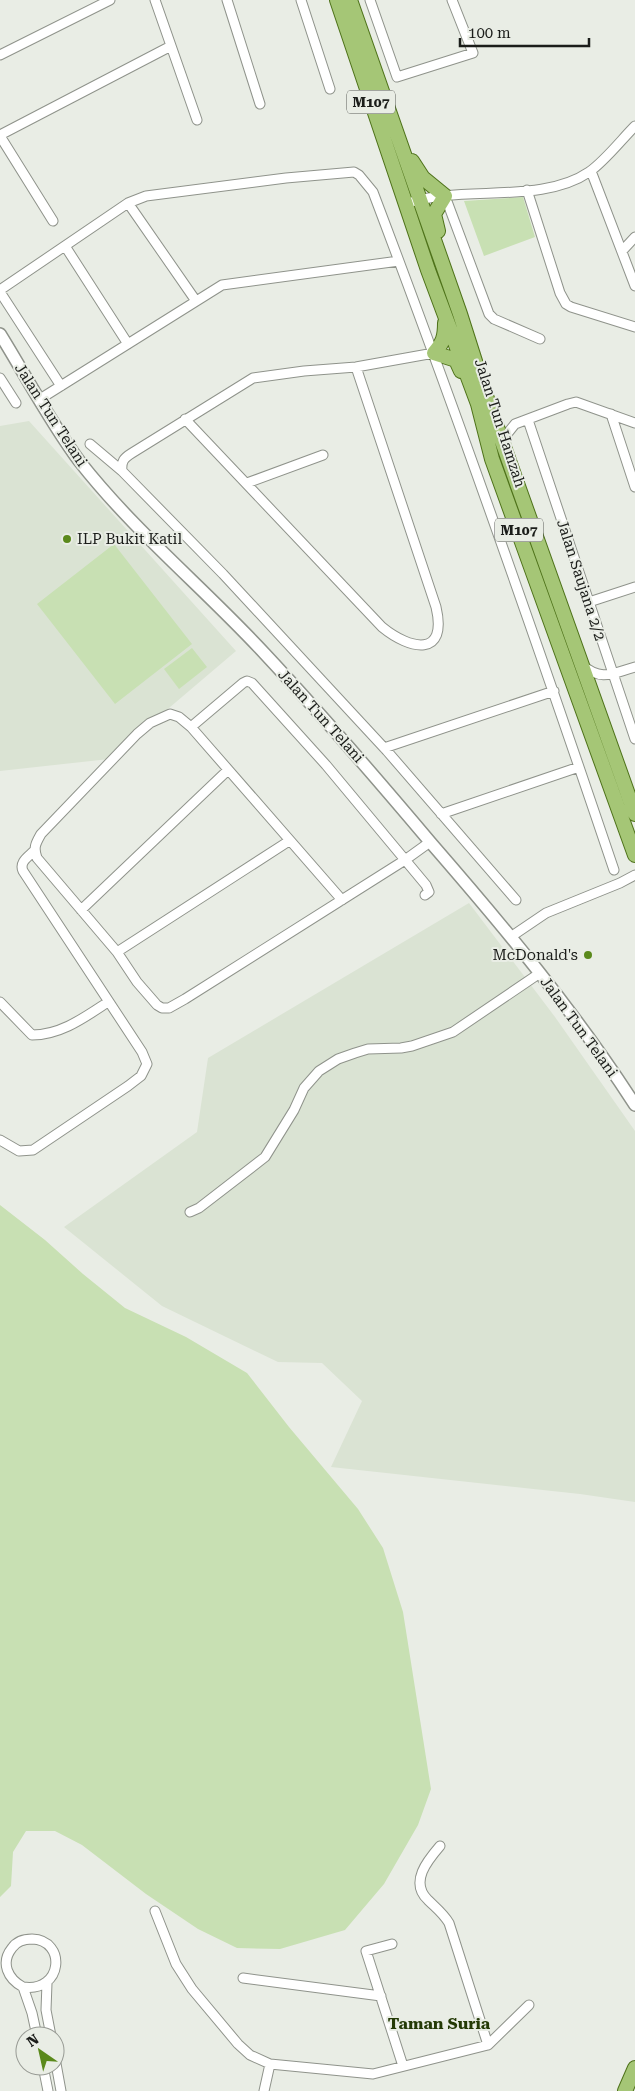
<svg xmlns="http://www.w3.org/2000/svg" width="635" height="2091" viewBox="0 0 635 2091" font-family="'Roboto Serif',serif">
  <rect width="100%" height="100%" fill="#e9ede5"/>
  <path fill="#dae3d3" d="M 29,421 L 236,651 L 109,759 L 0,771 L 0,426 Z
    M 469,903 L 555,1017 L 635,1131 L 635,1502 L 580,1494 L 331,1467 L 362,1401 L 322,1363 L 278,1362 L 162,1306 L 64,1227 L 197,1132 L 208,1058 Z"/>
  <path fill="#c8e0b3" d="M 523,197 L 535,237 L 484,256 L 464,201 Z
    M 114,544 L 192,644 L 115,704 L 37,604 Z
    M 192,648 L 207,667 L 179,689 L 164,669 Z
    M 0,1205 L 45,1240 L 83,1274 L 125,1308 L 186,1337 L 247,1373 L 289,1427 L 358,1509 L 383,1548 L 403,1612 L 431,1789 L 418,1825 L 384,1884 L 345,1930 L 280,1949 L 237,1948 L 198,1929 L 146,1894 L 82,1845 L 55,1831 L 26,1831 L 13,1852 L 11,1886 L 0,1897 Z"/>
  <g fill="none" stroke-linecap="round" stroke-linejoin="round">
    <defs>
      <path id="minor" d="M 155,0 L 197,120
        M 227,0 L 260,104
        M 301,0 L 330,89
        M 370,0 L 397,77 L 473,53 L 452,0
        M 0,55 L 110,0
        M 0,135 L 171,46
        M 0,136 L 53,221
        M 591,171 L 635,286
        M 527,190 L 560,293 L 566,304 L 571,307 L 635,327
        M 445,196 L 489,314 L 494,319 L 540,339
        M 128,203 L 196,301
        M 406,204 C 460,184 541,205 589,172 C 604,162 622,139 635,126
        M 65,246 L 128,344
        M 622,251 L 635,237
        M 0,290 L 128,203 L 146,196 L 286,178 L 354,172 L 359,175 L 373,192 C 458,416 537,642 614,870
        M 0,292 L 61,386
        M 434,353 L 356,367 L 304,371 L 253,378 L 132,453 C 124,458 121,461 122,471 L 223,574 L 387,751 L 516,900
        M 0,378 L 16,403
        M 40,399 L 222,285 L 399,261
        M 611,414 L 635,487
        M 185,419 L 382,627 C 410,650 448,658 436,607 L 356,367
        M 528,420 L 635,739
        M 90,444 L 122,471
        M 505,446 L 507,434 L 515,424 L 568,404 L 576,402 L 635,423
        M 247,483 L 323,455
        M 589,602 L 635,587
        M 582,665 C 602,682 613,673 635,667
        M 191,727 L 243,683 L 247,681 L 252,683 L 326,765 L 426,885 L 429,892 L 425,895
        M 384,748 L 554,691
        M 441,814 L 579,767
        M 342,900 L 191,727 L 179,717 L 170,714 L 150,723 L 137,734 L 41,834 C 36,843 33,847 37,858 L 117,952 L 137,982 L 157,1005 L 162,1008 L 169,1008 L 185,999 L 405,860 L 430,842
        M 81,910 L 228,770
        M 512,936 L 546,913 L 620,883 L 635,875
        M 117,952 L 289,841
        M 0,1002 L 32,1035 C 61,1035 85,1017 108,1002
        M 0,1140 L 19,1151 L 33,1150 L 128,1086 L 141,1076 L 147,1064 L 142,1052 L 23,871 C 19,862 28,857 34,851
        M 190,1212 L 199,1208 L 265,1157 L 294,1110 L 304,1088 L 319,1071 L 338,1059 L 355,1053 L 368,1049 L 401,1048 L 412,1046 L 453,1032 L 540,973
        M 440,1846 C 428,1860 409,1882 428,1900 C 436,1908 443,1913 449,1923 L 488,2045
        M 155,1911 L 176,1964 L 192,1989 L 238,2044 L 250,2055 L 270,2064 L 373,2074 L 488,2045 L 529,2005
        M 392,1944 L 366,1951 L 403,2066
        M 243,1978 L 381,1996
        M 47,1983 L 46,2010 L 51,2036
        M 23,1987 C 63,1993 67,1940 32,1939 C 24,1939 16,1942 12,1948 C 0,1963 8,1979 23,1987 L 32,2013 L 37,2036
        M 55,2058 L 61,2091
        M 43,2066 L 48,2091
        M 264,2091 L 270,2064"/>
      <path id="tertiary" d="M 0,334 C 26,376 50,422 80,462 C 135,532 205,589 265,654 C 322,715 377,779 431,843 C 504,927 575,1012 635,1105"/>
      <path id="primary" d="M 337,0 L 428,270 L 478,404 L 492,459 L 635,855
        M 350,0 L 460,314 L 488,402 L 635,814
        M 412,161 L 423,178 L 445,196 L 434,214 L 438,231
        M 445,323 C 445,337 443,343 434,353 L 456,360 L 461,371
        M 625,2091 L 635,2068"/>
    </defs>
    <use href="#minor" stroke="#8f938b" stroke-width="11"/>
    <use href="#tertiary" stroke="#8f938b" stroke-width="14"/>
    <use href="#primary" stroke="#4e721a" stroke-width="16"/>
    <use href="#minor" stroke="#fff" stroke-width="9"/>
    <use href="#tertiary" stroke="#fff" stroke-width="11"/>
    <use href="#primary" stroke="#a5c676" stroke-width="14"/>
  </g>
  <g fill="#5a891b" stroke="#e9ede5" stroke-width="2">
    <circle cx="67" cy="539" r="5"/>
    <circle cx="588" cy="955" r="5"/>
  </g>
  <g text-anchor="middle" stroke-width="4" stroke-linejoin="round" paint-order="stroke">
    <g fill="#e9ede5" stroke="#595b57" stroke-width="1">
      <rect x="347" y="90.5" width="48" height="23" rx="4"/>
      <rect x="495" y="518.5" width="48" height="23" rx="4"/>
    </g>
    <g font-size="14" font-weight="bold" fill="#1b1d1a">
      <text x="371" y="107">M107</text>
      <text x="519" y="535">M107</text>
    </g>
    <g font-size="15" fill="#1b1d1a" stroke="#e9ede5">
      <text transform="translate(51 415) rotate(57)" y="5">Jalan Tun Telani</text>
      <text transform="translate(500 423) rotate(72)" y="5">Jalan Tun Hamzah</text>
      <text transform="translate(581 580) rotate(72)" y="5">Jalan Saujana 2/2</text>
      <text transform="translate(321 716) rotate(48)" y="5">Jalan Tun Telani</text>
      <text transform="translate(579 1027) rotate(54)" y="5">Jalan Tun Telani</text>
    </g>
    <g font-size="15" fill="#1b1d1a" stroke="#e9ede5" text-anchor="start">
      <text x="77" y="544">ILP Bukit Katil</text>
      <text x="578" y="960" text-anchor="end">McDonald's</text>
    </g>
    <g font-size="16" font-weight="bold" fill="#243a06" stroke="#e9ede5">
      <text x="439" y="2029">Taman Suria</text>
    </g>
  </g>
  <g transform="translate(40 2051) rotate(326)"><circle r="24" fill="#e9ede5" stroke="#979a94"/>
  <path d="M0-4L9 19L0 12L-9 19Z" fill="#5a891b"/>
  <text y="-8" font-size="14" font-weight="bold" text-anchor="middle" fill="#1b1d1a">N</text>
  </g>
  <path d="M460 38v8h129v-8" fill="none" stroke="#1b1d1a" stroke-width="2.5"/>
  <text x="468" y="38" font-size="15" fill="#1b1d1a" stroke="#e9ede5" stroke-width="4" paint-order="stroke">100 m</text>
</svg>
